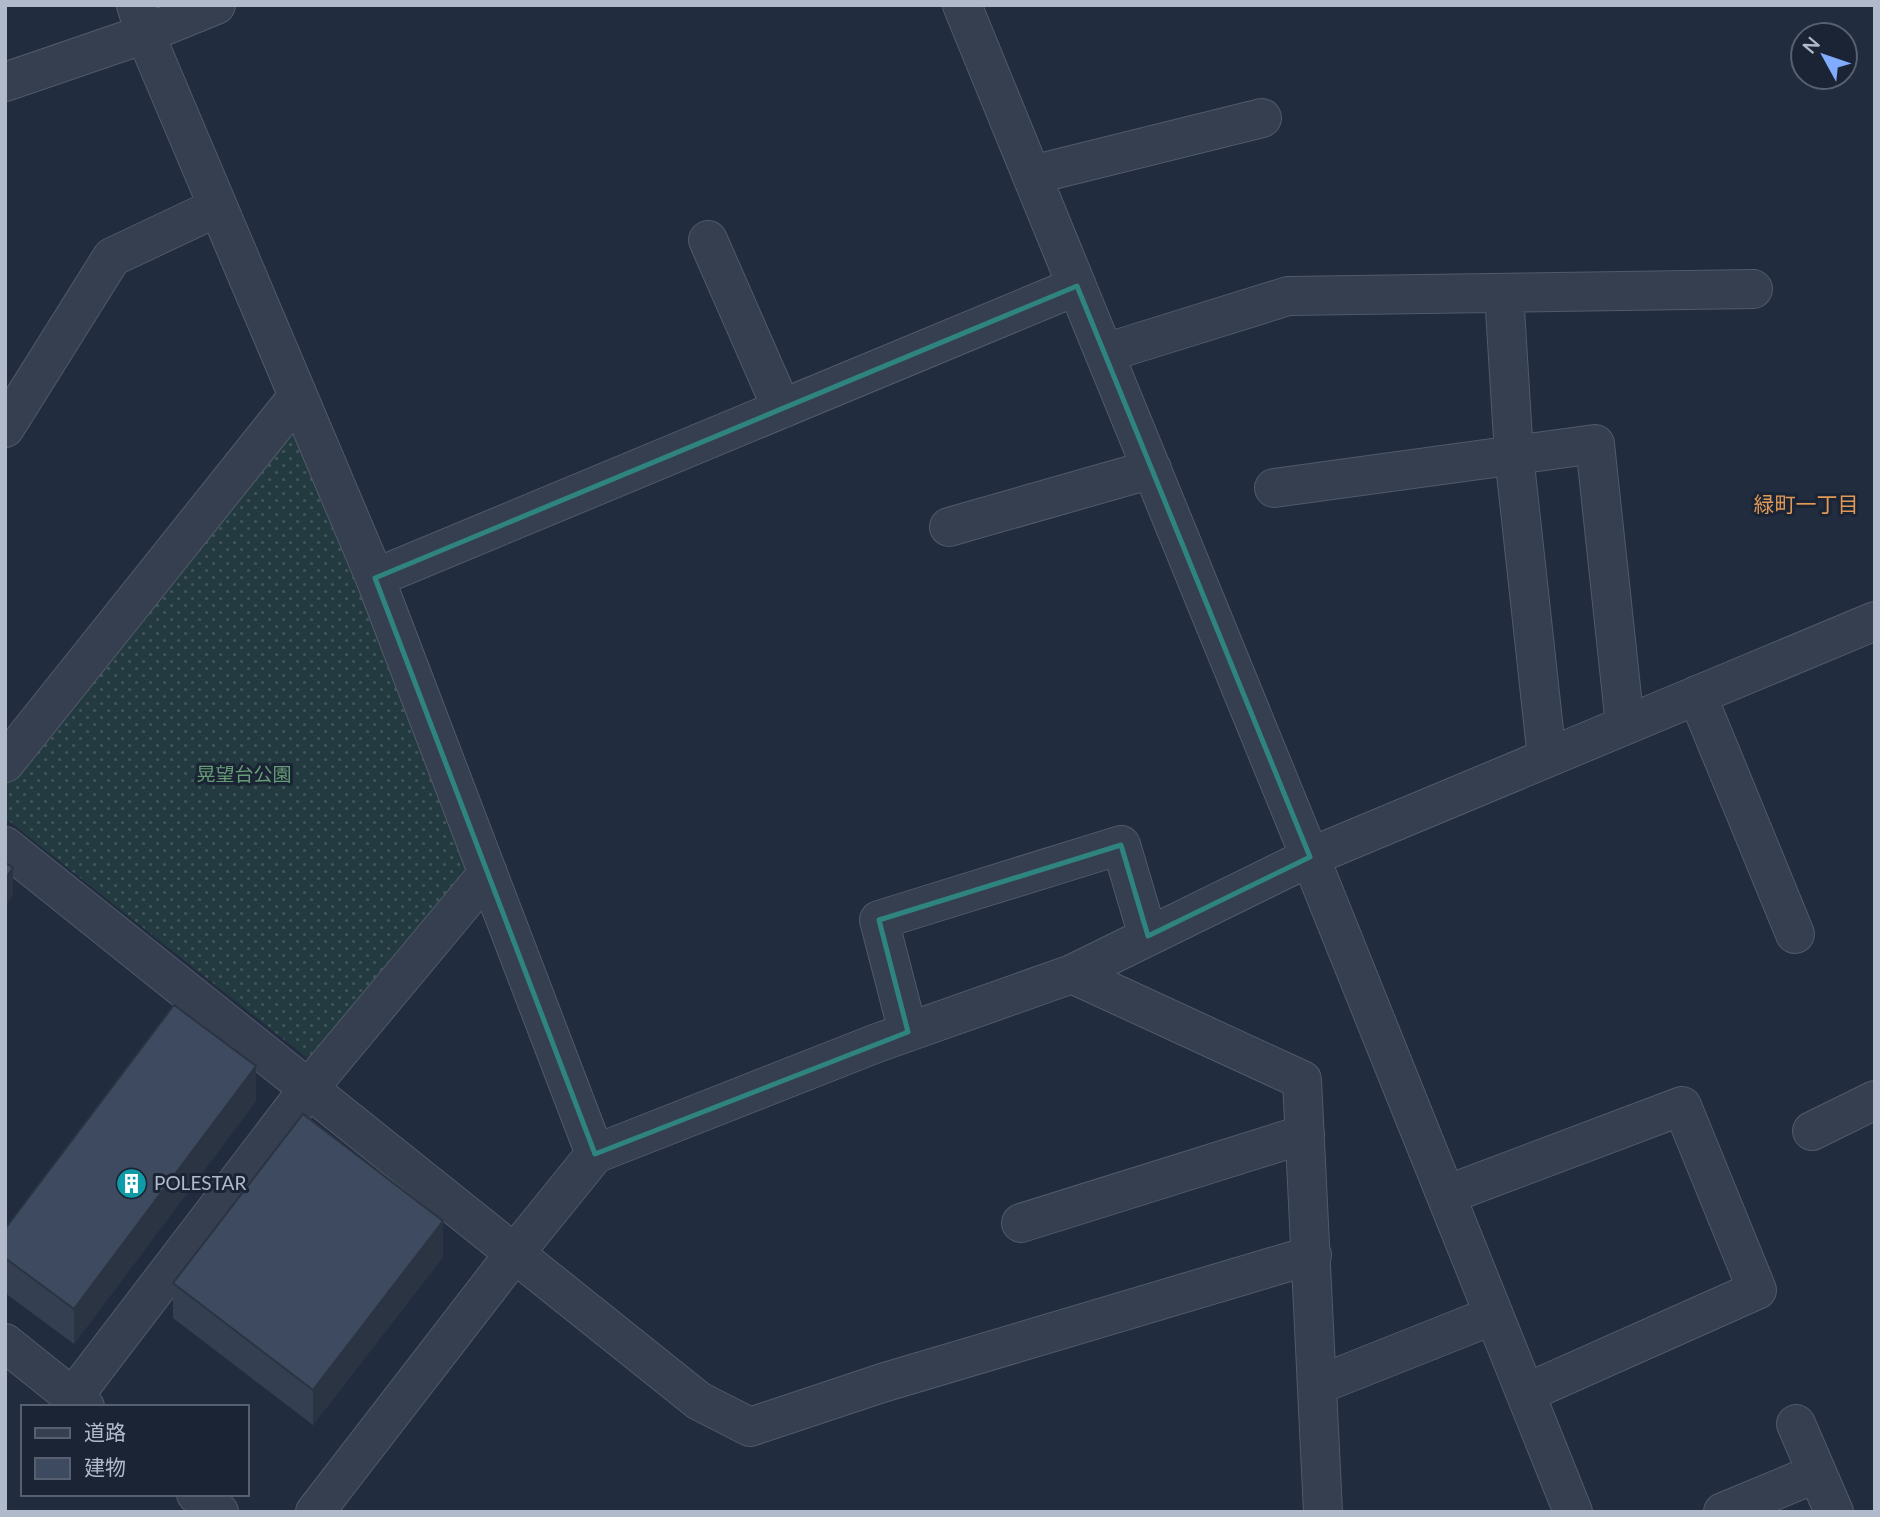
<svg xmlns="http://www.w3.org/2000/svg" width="1880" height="1517" viewBox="0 0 1880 1517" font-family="Lato,'Noto Sans JP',sans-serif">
  <defs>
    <pattern id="grass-dots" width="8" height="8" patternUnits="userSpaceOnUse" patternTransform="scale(1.75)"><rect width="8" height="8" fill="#233b40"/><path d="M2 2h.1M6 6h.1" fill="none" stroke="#41555a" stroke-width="1.8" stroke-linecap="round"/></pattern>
  </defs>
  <rect width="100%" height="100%" fill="#212c3f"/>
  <path fill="url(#grass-dots)" d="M 299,427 L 468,854 L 464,884 L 316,1065 L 5,818 L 5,779 L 282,431 Z"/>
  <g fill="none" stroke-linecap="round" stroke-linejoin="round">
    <defs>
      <path id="minor" d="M 136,5 L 145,34 L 375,578 L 595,1154
        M 962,5 L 1310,857 L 1573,1512
        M 5,82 L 145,34 L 216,5
        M 1032,175 L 1262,118
        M 708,240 L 782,409
        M 1504,293 L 1514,455 L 1547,758
        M 1105,353 L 1288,296 L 1753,289
        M 5,428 L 112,257 L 218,207
        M 1274,488 L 1595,444 L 1625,725
        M 949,527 L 1152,469
        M 375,578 L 1077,286
        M 1697,695 L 1795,934
        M 5,763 L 298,396
        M 5,846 L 699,1401 L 750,1427 L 882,1383 L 1312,1255
        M 1072,974 L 1302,1080 L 1323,1512
        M 908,1032 L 879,920 L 1121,845 L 1148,936
        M 1812,1131 L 1875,1100
        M 1446,1195 L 1682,1106 L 1757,1290 L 1526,1393
        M 1021,1223 L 1305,1134
        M 5,1343 L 85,1407
        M 1318,1385 L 1494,1315
        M 73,1397 L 309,1088 L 488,873
        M 1796,1424 L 1834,1512
        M 196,1494 L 219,1512
        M 315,1512 L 514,1254 L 595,1154 L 877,1043 L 1072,974 L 1310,857 L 1875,621
        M 1723,1512 L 1817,1473"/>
    </defs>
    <use href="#minor" stroke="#515a6a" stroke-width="40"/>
    <use href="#minor" stroke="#353f4f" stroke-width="38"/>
  </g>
  <path fill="#344052" d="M 256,1101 L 74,1344 L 5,1293 L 5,1229 Z
    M 443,1257 L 313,1425 L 173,1318 L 173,1283 Z"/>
  <path fill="#2b3442" d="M 13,868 L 13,895 L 5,906 L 5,879 Z
    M 256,1066 L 256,1101 L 74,1344 L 74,1309 Z
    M 443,1221 L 443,1257 L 313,1425 L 313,1390 Z"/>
  <path fill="#3d4a5f" stroke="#2b3442" stroke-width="2" d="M 5,862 L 13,868 L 5,879 Z
    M 174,1005 L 256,1066 L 74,1309 L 5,1258 L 5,1229 Z
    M 303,1114 L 443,1221 L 313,1390 L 173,1283 Z"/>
  <path fill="none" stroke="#2f8480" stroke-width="5" stroke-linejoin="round" d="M 1077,286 L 1310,857 L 1148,936 L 1121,845 L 879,920 L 908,1032 L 595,1154 L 375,578 Z"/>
  <defs>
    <symbol id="building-disc" viewBox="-11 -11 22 22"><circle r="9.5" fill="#0f9aa8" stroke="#1b2434"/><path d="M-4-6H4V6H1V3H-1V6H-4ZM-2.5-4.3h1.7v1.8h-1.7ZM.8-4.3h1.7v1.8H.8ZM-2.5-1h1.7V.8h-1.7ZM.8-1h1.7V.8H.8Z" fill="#fff"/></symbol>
  </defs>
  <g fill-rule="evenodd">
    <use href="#building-disc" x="114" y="1166" width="35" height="35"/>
  </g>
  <g text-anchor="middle" stroke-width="6" stroke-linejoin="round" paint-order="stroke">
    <g font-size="19" fill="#669d76" stroke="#1b2434">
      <text x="244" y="781">晃望台公園</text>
    </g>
    <g font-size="19" fill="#b1baca" stroke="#1b2434" text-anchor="start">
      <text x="154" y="1190">POLESTAR</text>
    </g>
    <g font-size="21" fill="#df9958" stroke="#1b2434">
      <text x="1806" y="512">緑町一丁目</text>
    </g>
  </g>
  <rect width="1880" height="1517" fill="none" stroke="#b1baca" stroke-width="14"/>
  <rect x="21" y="1405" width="228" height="91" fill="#1b2434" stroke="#576070" stroke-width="2"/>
  <rect x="35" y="1428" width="35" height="10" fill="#353f4f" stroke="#576070" stroke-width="2"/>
  <text x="84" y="1440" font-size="21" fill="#b1baca">道路</text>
  <rect x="35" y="1458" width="35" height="21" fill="#3d4a5f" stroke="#576070" stroke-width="2"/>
  <text x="84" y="1475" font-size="21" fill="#b1baca">建物</text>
  <g transform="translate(1824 56) rotate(310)"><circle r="33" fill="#1b2434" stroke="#576070" stroke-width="2"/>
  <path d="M0-5L12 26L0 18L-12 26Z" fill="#81abff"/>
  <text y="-10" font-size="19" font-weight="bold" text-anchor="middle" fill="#b1baca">N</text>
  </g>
</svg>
